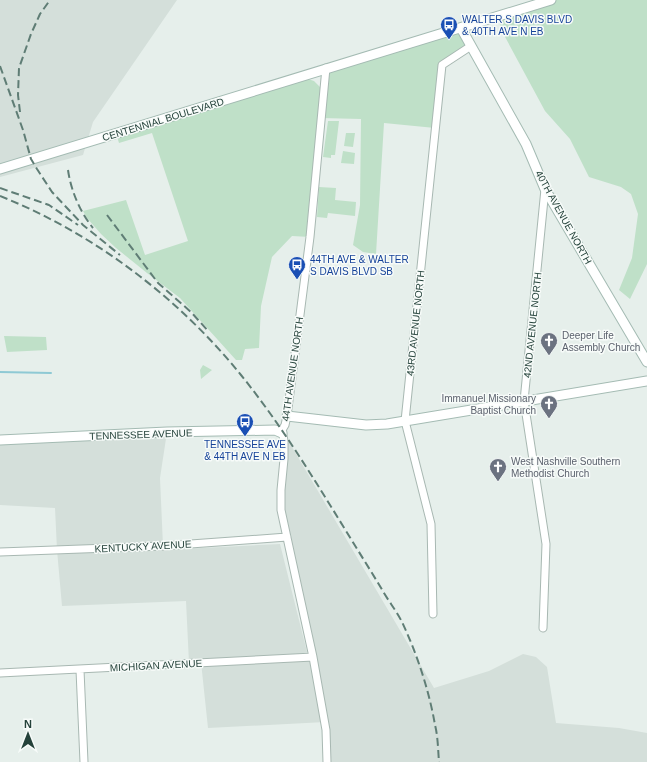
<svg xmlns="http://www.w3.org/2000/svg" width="647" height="762" viewBox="0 0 647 762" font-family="Helvetica,sans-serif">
  <rect width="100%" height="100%" fill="#e6efeb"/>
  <path fill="#d4dfda" d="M 0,0 L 177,0 L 93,122 L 83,155 L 0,177 Z
    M 282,430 L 434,688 L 489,671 L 523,654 L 536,657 L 547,667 L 556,723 L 619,728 L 647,733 L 647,762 L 327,762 L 325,722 L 208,728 L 201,662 L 189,663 L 186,601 L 62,606 L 57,550 L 55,508 L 0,505 L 0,436 L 167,432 L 160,478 L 163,546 L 182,549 L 280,544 L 321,708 L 281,510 Z"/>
  <path fill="#bfe0c8" d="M 551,0 L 647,0 L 647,264 L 630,299 L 619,290 L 632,258 L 638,214 L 631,194 L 621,187 L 589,177 L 570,139 L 545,111 L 504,35 L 497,17 Z
    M 461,28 L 471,46 L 442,65 L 435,128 L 384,123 L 376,254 L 363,252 L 353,245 L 360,205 L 361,119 L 321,118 L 310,237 L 292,236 L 272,257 L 261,306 L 259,348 L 245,349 L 242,360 L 236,360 L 180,298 L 147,273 L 116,248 L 101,234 L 87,218 L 83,211 L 126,200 L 145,255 L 188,241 L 152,133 L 119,143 L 116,133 L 305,78 L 314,81 L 324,91 L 326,68 Z
    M 328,121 L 339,121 L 335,155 L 331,155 L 331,158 L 323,157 Z
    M 346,133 L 355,133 L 353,147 L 344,146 Z
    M 343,151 L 355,153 L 354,164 L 341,163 Z
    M 319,187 L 336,188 L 335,200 L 356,202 L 355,216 L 328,213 L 327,218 L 317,217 Z
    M 4,336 L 46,337 L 47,350 L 7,352 Z
    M 203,365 L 212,370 L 201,379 L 200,370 Z"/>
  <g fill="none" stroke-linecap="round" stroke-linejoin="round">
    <path stroke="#8ec9d4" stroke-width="2" d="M 0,372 L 51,373"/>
    <defs>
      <path id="street" d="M 326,68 L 310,237 L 287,416 L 285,425 L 282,430 L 284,441 L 284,459 L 281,490 L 281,510 L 313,657 L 326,730 L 327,762
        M 0,552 L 163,546 L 287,537
        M 433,614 L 431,524 L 405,421 L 442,65 L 471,46
        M 543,628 L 546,544 L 524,401 L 545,189
        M 80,670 L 84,762
        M 0,673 L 313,657"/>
      <path id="secondary" d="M 461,28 L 526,144 L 545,189 L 647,362
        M 0,169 L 551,0
        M 287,416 L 366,425 L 387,424 L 647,381
        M 0,440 L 167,432 L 275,430 L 282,433"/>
    </defs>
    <use href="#street" stroke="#a8b8b2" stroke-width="9"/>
    <use href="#secondary" stroke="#a4bbb3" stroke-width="11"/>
    <use href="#street" stroke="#fff" stroke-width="7"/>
    <use href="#secondary" stroke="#fff" stroke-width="9"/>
    <path stroke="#5f7d75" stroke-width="2" stroke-dasharray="8 4" stroke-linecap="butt" d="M 0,66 L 23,130 L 31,159 L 37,169 L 52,192 L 83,225 L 120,255
      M 20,112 L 18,95 L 19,68 L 31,34 L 40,14 L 50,0
      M 68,170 C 71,191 80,212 93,228
      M 0,188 L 49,205 L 78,225
      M 0,196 C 93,233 178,297 241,375 C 279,422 311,474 343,526 C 357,549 371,571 384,593 C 390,603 397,612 402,622 C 417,654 429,690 435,725 C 438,737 438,750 439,762
      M 107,215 L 158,283 L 191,312 L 209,332"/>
  </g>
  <defs>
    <symbol id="bus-pin" viewBox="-11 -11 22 30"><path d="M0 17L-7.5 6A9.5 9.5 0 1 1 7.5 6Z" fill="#1a4fb4" stroke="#f7fbf9"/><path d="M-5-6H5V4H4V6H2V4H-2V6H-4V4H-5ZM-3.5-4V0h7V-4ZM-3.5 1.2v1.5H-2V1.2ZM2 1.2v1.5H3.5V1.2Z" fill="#fff"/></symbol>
    <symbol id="church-pin" viewBox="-11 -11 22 30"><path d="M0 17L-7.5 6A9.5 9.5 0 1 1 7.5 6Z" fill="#6b7280" stroke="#f7fbf9"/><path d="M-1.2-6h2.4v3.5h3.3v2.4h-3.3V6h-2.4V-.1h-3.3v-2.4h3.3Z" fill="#fff"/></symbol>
  </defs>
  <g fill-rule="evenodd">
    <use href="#bus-pin" x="439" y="15" width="20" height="27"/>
    <use href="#bus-pin" x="287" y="255" width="20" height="27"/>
    <use href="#church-pin" x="539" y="331" width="20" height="27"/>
    <use href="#church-pin" x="539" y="394" width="20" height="27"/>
    <use href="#bus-pin" x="235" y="412" width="20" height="27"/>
    <use href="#church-pin" x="488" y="457" width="20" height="27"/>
  </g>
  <g text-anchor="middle" stroke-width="3" stroke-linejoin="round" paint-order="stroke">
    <g font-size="10" fill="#164399" stroke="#f7fbf9" text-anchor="start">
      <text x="462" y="23">WALTER S DAVIS BLVD<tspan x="462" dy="12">&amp; 40TH AVE N EB</tspan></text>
      <text x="310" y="263">44TH AVE &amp; WALTER<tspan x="310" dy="12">S DAVIS BLVD SB</tspan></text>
      <text x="245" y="448" text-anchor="middle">TENNESSEE AVE<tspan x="245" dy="12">&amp; 44TH AVE N EB</tspan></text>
    </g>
    <g font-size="10" fill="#24423a" stroke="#f7fbf9">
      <text transform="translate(163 119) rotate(-17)" y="4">CENTENNIAL BOULEVARD</text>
      <text transform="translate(564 217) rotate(61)" y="4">40TH AVENUE NORTH</text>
      <text transform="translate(415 323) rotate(-84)" y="4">43RD AVENUE NORTH</text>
      <text transform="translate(532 325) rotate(-84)" y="4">42ND AVENUE NORTH</text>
      <text transform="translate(292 369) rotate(-82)" y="4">44TH AVENUE NORTH</text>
      <text transform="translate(141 434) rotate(-2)" y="4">TENNESSEE AVENUE</text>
      <text transform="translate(143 546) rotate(-3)" y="4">KENTUCKY AVENUE</text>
      <text transform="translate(156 665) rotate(-3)" y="4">MICHIGAN AVENUE</text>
    </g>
    <g font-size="10" fill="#5b616d" stroke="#f7fbf9" text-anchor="start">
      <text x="562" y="339">Deeper Life<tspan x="562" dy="12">Assembly Church</tspan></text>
      <text x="536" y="402" text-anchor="end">Immanuel Missionary<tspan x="536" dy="12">Baptist Church</tspan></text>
      <text x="511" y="465">West Nashville Southern<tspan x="511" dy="12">Methodist Church</tspan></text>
    </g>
  </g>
  <g transform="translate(28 734)" stroke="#f7fbf9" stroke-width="3" paint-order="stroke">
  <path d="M0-3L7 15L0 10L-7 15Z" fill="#24423a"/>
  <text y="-6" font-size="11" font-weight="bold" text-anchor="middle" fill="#24423a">N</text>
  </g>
</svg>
